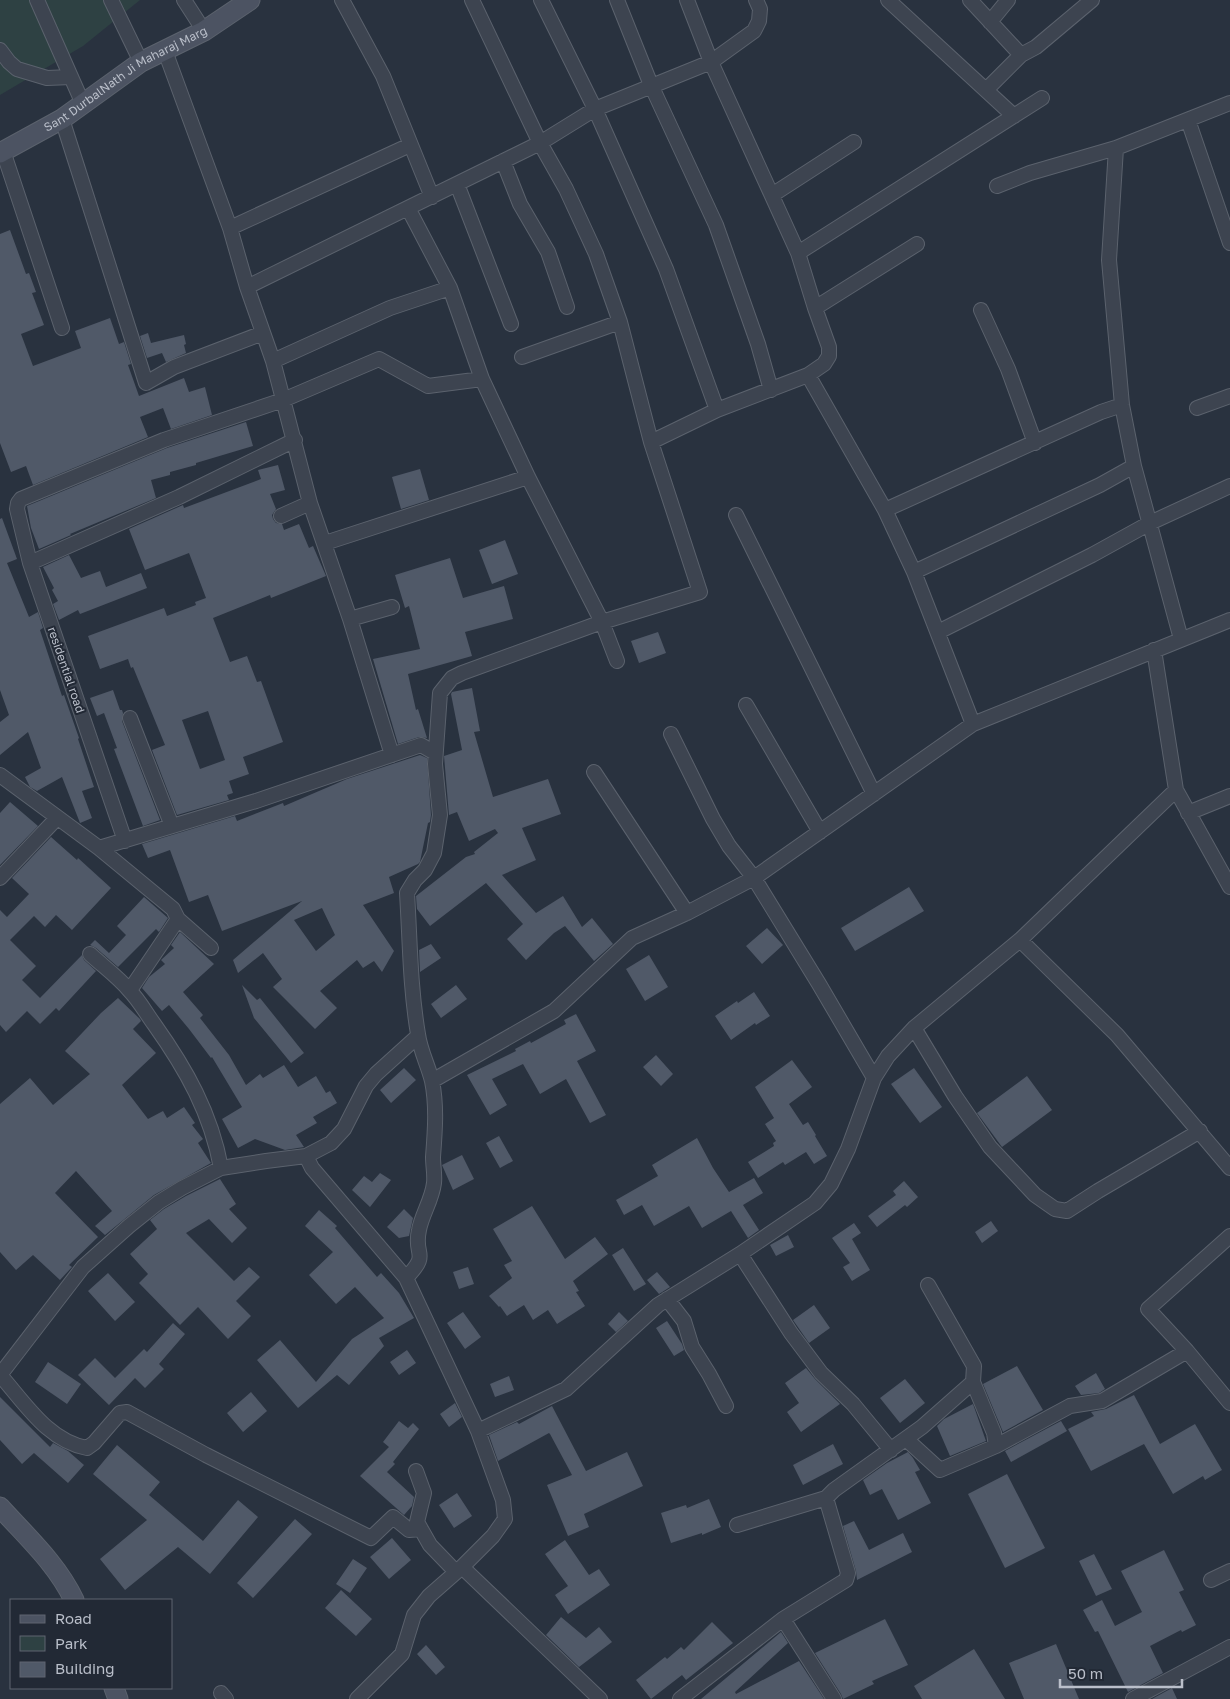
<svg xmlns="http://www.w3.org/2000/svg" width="1230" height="1699" viewBox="0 0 1230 1699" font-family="'Golos Text',sans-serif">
  <rect width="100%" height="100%" fill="#29323f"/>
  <path fill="#2e4143" d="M 0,0 L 140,0 L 83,46 L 0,95 Z"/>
  <path fill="#505968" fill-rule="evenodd" d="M 10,230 L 26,274 L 29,273 L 36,292 L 32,293 L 44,325 L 21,334 L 33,366 L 81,348 L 75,331 L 110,318 L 119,344 L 124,342 L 131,364 L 128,365 L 139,396 L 184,378 L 189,392 L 205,387 L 212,415 L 171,429 L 163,408 L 140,417 L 148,437 L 33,485 L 26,466 L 11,472 L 0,443 L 0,234 Z
    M 148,333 L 151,343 L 184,335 L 186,344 L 184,345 L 186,353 L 166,362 L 162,353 L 147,358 L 140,336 Z
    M 246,422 L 253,446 L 196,463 L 196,465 L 170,472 L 170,475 L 151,480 L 156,498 L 70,534 L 71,535 L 39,549 L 31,528 L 27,506 L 167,448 Z
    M 278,465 L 285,490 L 270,494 L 276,509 L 272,515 L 273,519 L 276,523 L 282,524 L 284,530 L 299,524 L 309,548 L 313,546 L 326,576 L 271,598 L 270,595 L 213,618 L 230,662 L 247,656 L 257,682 L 261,681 L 283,742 L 243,757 L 249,774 L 229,781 L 233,793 L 227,795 L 229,800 L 177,815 L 152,750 L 165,745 L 133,667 L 131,668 L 128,659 L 100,669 L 88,636 L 164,608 L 167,616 L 196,605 L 195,602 L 206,598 L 189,553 L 145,570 L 129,529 L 183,505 L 184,508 L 261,479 L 258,470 ZM 208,711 L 225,760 L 200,769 L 182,720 Z
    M 420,469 L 429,500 L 401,509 L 392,477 Z
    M 2,518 L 17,559 L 7,563 L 29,617 L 38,612 L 43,628 L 40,630 L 62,696 L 64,695 L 79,738 L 78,739 L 94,787 L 82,791 L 92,818 L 80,823 L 62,777 L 37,791 L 30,787 L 25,777 L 41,768 L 28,732 L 0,755 L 0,722 L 9,715 L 0,690 L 0,519 Z
    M 505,540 L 518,574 L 492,584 L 479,550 Z
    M 69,555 L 81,578 L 100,571 L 106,587 L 141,573 L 147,588 L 80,614 L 78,610 L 59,620 L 53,604 L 58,601 L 52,590 L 54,588 L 43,567 Z
    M 450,558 L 463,598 L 504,586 L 513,619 L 465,632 L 472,656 L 408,674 L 416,710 L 418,709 L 427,738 L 419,737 L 398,744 L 373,659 L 420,649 L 409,606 L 405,608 L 395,575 Z
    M 658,632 L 666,653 L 639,663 L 631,641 Z
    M 472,688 L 480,731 L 474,732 L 493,797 L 548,779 L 561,814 L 522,828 L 536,860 L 502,875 L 536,913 L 563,896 L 582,927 L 592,918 L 613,944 L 594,961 L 565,926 L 554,933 L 526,960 L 507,939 L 523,924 L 486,883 L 430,926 L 417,909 L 416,896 L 466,857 L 475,854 L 474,852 L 498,833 L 495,829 L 469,841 L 457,812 L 449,815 L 444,756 L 462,750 L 451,694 L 452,692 Z
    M 113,690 L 120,710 L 122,710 L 123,713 L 122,721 L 160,820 L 143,826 L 114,749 L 117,748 L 104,713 L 97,716 L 90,698 Z
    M 420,755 L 427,758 L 431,815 L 430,822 L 428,823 L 420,862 L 418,864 L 389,877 L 394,893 L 363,905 L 394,951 L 382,972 L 374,961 L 363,968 L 357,960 L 320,991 L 337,1008 L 315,1029 L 273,987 L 282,979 L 263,953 L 238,973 L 233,960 L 302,901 L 222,931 L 208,895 L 189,902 L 170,850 L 148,858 L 142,844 L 235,816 L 237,821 L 283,803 L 284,806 L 347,779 ZM 322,908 L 335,935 L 316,951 L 294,920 Z
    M 10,802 L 38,826 L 0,865 L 0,813 Z
    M 51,837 L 77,860 L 78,858 L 111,888 L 72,930 L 56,915 L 45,927 L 34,916 L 10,940 L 36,966 L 22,980 L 40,998 L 82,955 L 84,960 L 96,971 L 59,1011 L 56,1008 L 40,1024 L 27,1011 L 6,1032 L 0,1025 L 0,910 L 7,917 L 29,894 L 12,878 Z
    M 909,887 L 924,911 L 855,951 L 841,928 Z
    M 144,897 L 168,918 L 159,932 L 156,929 L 118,967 L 96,948 L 90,945 L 95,940 L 109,953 L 126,935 L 117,926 Z
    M 767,928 L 783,945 L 762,964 L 746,946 Z
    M 180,932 L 214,964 L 183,992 L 203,1015 L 200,1018 L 229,1055 L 246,1085 L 260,1074 L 263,1078 L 284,1065 L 298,1087 L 316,1076 L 326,1093 L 330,1091 L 337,1103 L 313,1117 L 317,1123 L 296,1135 L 304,1147 L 285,1150 L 255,1139 L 238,1148 L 222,1119 L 242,1107 L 212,1057 L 211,1058 L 189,1029 L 169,1005 L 162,1011 L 142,988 L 149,977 L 165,964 L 161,960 L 174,948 L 171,945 Z
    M 431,944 L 441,958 L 420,972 L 419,950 Z
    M 649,955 L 668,987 L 645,1001 L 626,969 Z
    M 242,985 L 257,1000 L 260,998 L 304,1053 L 291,1063 L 254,1018 Z
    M 456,985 L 467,999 L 441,1018 L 431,1004 Z
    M 754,992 L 770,1016 L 756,1025 L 755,1023 L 731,1040 L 715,1016 L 737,1001 L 738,1003 Z
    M 118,998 L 140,1019 L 141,1021 L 133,1029 L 156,1053 L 122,1085 L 148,1119 L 163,1111 L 167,1118 L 184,1107 L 195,1123 L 192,1125 L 203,1139 L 198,1143 L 211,1163 L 154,1195 L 105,1235 L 95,1226 L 112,1211 L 76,1171 L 55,1193 L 98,1237 L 69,1265 L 72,1267 L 60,1280 L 33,1255 L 16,1270 L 0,1252 L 0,1104 L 30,1078 L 53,1105 L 90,1074 L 65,1051 L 101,1013 Z
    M 576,1014 L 596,1051 L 577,1061 L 606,1115 L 590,1123 L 566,1079 L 540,1094 L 523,1064 L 492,1079 L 507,1105 L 490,1115 L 467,1075 L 516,1051 L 515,1049 L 530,1041 L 531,1043 L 566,1024 L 564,1020 Z
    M 656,1055 L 673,1074 L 661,1086 L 643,1067 Z
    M 792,1060 L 812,1087 L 789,1104 L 803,1125 L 808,1122 L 816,1135 L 815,1136 L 827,1156 L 814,1164 L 806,1152 L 785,1165 L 783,1162 L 758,1178 L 748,1162 L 774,1146 L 773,1143 L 776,1141 L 765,1124 L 774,1118 L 755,1087 Z
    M 404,1068 L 416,1080 L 391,1103 L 380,1090 Z
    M 914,1068 L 942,1107 L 920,1123 L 891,1084 Z
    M 1027,1076 L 1052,1110 L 1002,1147 L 977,1113 Z
    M 499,1136 L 513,1161 L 500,1168 L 486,1143 Z
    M 697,1138 L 713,1168 L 729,1192 L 754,1178 L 763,1193 L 743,1205 L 759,1230 L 748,1238 L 731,1211 L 702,1228 L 689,1206 L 654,1226 L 642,1205 L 624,1215 L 616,1200 L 658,1176 L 652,1165 Z
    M 462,1155 L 474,1179 L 453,1190 L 442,1165 Z
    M 380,1173 L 391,1180 L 370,1207 L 352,1190 L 364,1176 L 372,1182 Z
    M 220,1179 L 236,1204 L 229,1209 L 247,1228 L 232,1243 L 209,1219 L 186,1233 L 234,1281 L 249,1267 L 260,1277 L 236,1301 L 251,1316 L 228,1339 L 198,1307 L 180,1325 L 139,1283 L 148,1274 L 130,1254 L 157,1229 L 150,1220 L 164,1209 L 186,1196 Z
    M 904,1181 L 918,1197 L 907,1207 L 905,1205 L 877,1227 L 868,1216 L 896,1195 L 893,1191 Z
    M 532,1206 L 565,1259 L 595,1237 L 608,1254 L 573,1281 L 579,1291 L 576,1292 L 585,1306 L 557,1324 L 548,1310 L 533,1320 L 524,1305 L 507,1316 L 500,1306 L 499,1307 L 489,1296 L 512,1278 L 504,1265 L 512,1261 L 493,1229 Z
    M 404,1209 L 413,1218 L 409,1236 L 399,1238 L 387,1227 Z
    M 319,1210 L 337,1226 L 335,1228 L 377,1277 L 381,1273 L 399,1293 L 414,1318 L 379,1338 L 384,1346 L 349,1385 L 337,1375 L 298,1408 L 257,1360 L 280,1340 L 316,1382 L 352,1339 L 384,1318 L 355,1287 L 336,1304 L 309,1275 L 333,1252 L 305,1226 Z
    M 991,1221 L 998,1231 L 982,1243 L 975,1232 Z
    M 854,1223 L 861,1233 L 852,1239 L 870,1270 L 852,1281 L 843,1267 L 850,1263 L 832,1238 Z
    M 788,1235 L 794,1247 L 776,1256 L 770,1245 Z
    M 623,1248 L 646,1284 L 634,1291 L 612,1255 Z
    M 468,1267 L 474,1284 L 459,1289 L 453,1272 Z
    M 657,1272 L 670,1287 L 659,1294 L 647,1280 Z
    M 108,1273 L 135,1302 L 115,1321 L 88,1291 Z
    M 814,1305 L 830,1328 L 809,1343 L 793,1320 Z
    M 463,1312 L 481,1337 L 465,1349 L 447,1323 Z
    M 619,1312 L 628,1321 L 616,1332 L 608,1324 Z
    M 667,1321 L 682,1344 L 684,1350 L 674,1356 L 656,1328 Z
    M 173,1323 L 185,1334 L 159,1364 L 164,1369 L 145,1388 L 135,1378 L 109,1405 L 78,1375 L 95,1358 L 115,1378 L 144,1349 L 147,1352 Z
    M 407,1350 L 416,1363 L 399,1375 L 390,1362 Z
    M 48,1362 L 81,1384 L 67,1404 L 35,1382 Z
    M 1017,1366 L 1043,1410 L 1003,1432 L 983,1384 Z
    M 806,1368 L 815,1379 L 840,1404 L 801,1432 L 787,1412 L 799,1403 L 785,1383 Z
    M 1096,1373 L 1105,1389 L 1099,1393 L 1081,1395 L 1075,1386 Z
    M 509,1376 L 514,1390 L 495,1397 L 490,1384 Z
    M 905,1379 L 925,1403 L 900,1423 L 880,1398 Z
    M 251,1392 L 267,1411 L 243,1432 L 227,1413 Z
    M 1134,1395 L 1160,1444 L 1195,1424 L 1222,1470 L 1205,1480 L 1203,1476 L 1173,1494 L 1144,1444 L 1091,1471 L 1068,1429 L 1094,1416 L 1091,1412 L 1106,1409 Z
    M 0,1397 L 50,1447 L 53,1443 L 68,1451 L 84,1465 L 68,1483 L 34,1453 L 22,1464 L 0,1440 Z
    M 455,1403 L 462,1417 L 449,1427 L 440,1414 Z
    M 973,1404 L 986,1441 L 950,1456 L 937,1426 L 944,1419 Z
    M 552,1406 L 586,1471 L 627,1452 L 643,1486 L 584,1514 L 589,1527 L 568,1536 L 547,1485 L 572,1475 L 550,1434 L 549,1433 L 498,1461 L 489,1435 L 517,1422 L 519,1424 Z
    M 399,1421 L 408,1428 L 413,1423 L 419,1429 L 393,1462 L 395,1464 L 387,1472 L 414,1497 L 412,1506 L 404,1515 L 360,1476 L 389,1447 L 383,1442 Z
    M 1061,1421 L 1067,1431 L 1011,1462 L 1005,1451 Z
    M 833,1444 L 843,1464 L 803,1485 L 793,1465 Z
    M 117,1445 L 160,1482 L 149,1495 L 203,1541 L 238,1500 L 258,1517 L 210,1574 L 178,1547 L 125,1590 L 100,1559 L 147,1520 L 93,1474 Z
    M 908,1452 L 913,1458 L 920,1470 L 915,1472 L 931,1503 L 898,1520 L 882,1489 L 870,1495 L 863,1480 L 887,1463 Z
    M 1007,1474 L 1045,1548 L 1005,1568 L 968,1494 Z
    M 457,1493 L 472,1516 L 454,1528 L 439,1505 Z
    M 709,1499 L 721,1527 L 702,1535 L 702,1533 L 671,1543 L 661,1513 L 686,1505 L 687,1508 Z
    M 295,1519 L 312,1534 L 253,1598 L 237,1583 Z
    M 854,1521 L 869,1550 L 903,1533 L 912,1552 L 857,1580 L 856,1571 L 843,1526 Z
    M 392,1538 L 411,1560 L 389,1579 L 370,1557 Z
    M 565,1540 L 589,1575 L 599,1569 L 610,1585 L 568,1614 L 555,1595 L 568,1586 L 545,1554 Z
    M 1164,1550 L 1184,1590 L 1179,1592 L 1196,1625 L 1182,1632 L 1181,1630 L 1150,1646 L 1163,1673 L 1128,1692 L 1098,1631 L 1095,1632 L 1083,1610 L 1102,1600 L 1115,1626 L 1142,1612 L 1121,1571 Z
    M 1094,1554 L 1112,1589 L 1096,1596 L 1079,1561 Z
    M 353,1559 L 367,1568 L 350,1593 L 336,1584 Z
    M 341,1590 L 372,1619 L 356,1636 L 325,1608 Z
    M 561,1617 L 586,1638 L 599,1627 L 612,1642 L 579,1667 L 546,1635 Z
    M 885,1619 L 908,1665 L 872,1681 L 874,1684 L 843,1699 L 841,1694 L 815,1653 Z
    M 712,1622 L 733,1643 L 686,1680 L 682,1675 L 651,1699 L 636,1680 L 665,1657 L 667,1659 L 681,1647 L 684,1650 Z
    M 781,1632 L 788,1643 L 735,1692 L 736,1694 L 799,1661 L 824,1699 L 701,1699 Z
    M 1056,1644 L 1079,1699 L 1024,1699 L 1009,1663 Z
    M 426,1645 L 445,1667 L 436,1675 L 417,1654 Z
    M 974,1649 L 1005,1699 L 922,1699 L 914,1686 Z
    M 1172,1688 L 1177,1699 L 1152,1699 Z"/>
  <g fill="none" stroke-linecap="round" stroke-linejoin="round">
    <defs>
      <path id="street" d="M 37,0 L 83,104
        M 111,0 L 141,62
        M 184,0 L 204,31
        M 342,0 L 383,76 L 432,197
        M 541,0 L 595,109 L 666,269 L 717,410
        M 617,0 L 651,85 L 716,225 L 758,344 L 771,390
        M 888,0 L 1014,116
        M 970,0 L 1021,55
        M 990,22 L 1008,0
        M 0,50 L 9,62 L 17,69 L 47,78 L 71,77
        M 165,51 L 230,228 L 247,287 L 273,361 L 310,503 L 350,619 L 392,755
        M 986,90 L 1021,55 L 1036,47 L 1092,0
        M 62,119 L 146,383 L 174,367 L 263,333
        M 1188,120 L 1230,243
        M 1116,148 L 1109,260 L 1122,405 L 1134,466 L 1181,639
        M 3,151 L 62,328
        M 503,161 L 520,204 L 548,252 L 567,307
        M 457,184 L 511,324
        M 997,186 L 1030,173 L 1116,148 L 1230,103
        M 772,195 L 854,142
        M 408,208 L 450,288 L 482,379 L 528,477 L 602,622 L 617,661
        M 230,228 L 410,145
        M 798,253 L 1042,98
        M 247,287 L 540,143 L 595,109 L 711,62 L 754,31 L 759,21 L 760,9 L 756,0
        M 815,308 L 917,244
        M 981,310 L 1008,369 L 1035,443
        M 522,357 L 620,322
        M 273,361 L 390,308 L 450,288
        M 808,375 L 885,510 L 914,572 L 973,724
        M 1197,408 L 1230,396
        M 651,442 L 717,410 L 808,375 L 824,364 L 829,356 L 829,347 L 815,308 L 798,253 L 711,62 L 687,0
        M 885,510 L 1101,412 L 1122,405
        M 736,515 L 874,794
        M 281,516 L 310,503
        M 325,543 L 528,477
        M 30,563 L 179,497 L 295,440
        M 914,572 L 1100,485 L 1134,466
        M 350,619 L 392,607
        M 938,632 L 1092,555 L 1150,523 L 1230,486
        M 1154,650 L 1176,790 L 1230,887
        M 746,705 L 820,832
        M 130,718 L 172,826
        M 671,734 L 713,819 L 729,846 L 754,878 L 819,984 L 874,1078
        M 594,772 L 687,913
        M 0,775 L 99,848 L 173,909 L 178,919 L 211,948
        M 1188,813 L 1230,796
        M 125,841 L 30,563 L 17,509 L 18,503 L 21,499 L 164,440 L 283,400 L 379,359 L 428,386 L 482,379
        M 99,848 L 256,801 L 421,745 L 435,753
        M 0,878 L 57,818
        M 1020,940 L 1117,1035 L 1230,1168
        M 90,954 C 103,966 118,977 129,990 C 139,1000 146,1013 154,1024 C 186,1069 211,1113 221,1168
        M 130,990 L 178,919
        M 914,1028 L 955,1096 L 990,1147 L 1035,1195 L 1055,1209 L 1067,1211 L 1098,1191 L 1200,1131
        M 418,1036 L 376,1074 L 366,1086 L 344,1129 L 331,1143 L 306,1156 L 266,1161 L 221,1168 L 182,1188 L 159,1202 L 129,1226 L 83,1267 L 0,1375 C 25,1403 48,1441 87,1448 L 94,1443 L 120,1413 L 127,1412 L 206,1455 L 371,1538 L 393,1517 L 409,1530 L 421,1529
        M 432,1081 L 554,1011 L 632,938 L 687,913 L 754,878 L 973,724 L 1230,620
        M 306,1156 L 312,1168 L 406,1278
        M 1230,1236 L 1148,1309 L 1187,1351 L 1230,1403
        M 740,1254 L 791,1333 L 821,1373 L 853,1404 L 891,1450
        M 928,1285 L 974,1366 L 973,1382 L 994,1433 L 996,1446
        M 667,1299 L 684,1321 L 692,1347 L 709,1374 L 726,1406
        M 478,1431 L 566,1389 L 658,1305 L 740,1254 L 815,1203 L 831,1184 L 848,1149 L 874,1078 L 888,1056 L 914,1028 L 1020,940 L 1176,790
        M 906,1439 L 940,1470 L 996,1446 L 1070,1406 L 1102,1401 L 1187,1351
        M 416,1471 L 424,1493 L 417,1522 L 430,1545 L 456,1572
        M 737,1525 L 826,1498
        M 462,1567 L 600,1699
        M 1211,1580 L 1230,1571
        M 783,1619 L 834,1699
        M 221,1693 L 226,1699
        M 357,1699 L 402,1654 L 414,1615 L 429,1596 L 462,1567 L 493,1536 L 505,1519 L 503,1500 L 478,1431 L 406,1278 C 431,1252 413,1257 419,1230 C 422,1214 432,1200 434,1183 C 435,1175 433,1166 433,1157 C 435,1131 437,1106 432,1081 C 428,1065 420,1050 418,1034 C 410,987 410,940 407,893 L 415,880 L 425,870 L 434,853 L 440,815 L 435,764 L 440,693 L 452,678 L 462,673 L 602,622 L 700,592 L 651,442 L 620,322 L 596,254 L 566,189 L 540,143 L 472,0
        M 680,1699 L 783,1619 L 846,1580 L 848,1573 L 826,1498 L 834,1490 L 922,1427 L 973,1382
        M 1133,1699 L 1230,1647"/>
      <g id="secondary">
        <path id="s1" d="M 0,153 L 62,119 L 141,62 L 204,31 L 250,0"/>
        <path d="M 0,1507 C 27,1537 57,1564 74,1600"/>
        <path d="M 114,1688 L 118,1699"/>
      </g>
    </defs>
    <use href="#street" stroke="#5b626d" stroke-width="16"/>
    <use href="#secondary" stroke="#5b626d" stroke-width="21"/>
    <use href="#street" stroke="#3d4450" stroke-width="14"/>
    <use href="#secondary" stroke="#4c5362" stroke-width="19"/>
  </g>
  <g text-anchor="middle" stroke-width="4" stroke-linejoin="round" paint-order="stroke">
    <g font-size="12" fill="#babfca" stroke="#222935">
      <text dy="4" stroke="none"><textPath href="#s1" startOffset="146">Sant DurbalNath Ji Maharaj Marg</textPath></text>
      <text transform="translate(66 670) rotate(71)" y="4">residential road</text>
    </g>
  </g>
  <rect x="10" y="1599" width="162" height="90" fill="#222935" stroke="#5f6571"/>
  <rect x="20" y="1615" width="25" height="8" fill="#4c5362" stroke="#5f6571"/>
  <text x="55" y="1624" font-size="15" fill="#babfca">Road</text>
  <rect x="20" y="1636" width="25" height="15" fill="#2e4143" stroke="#5f6571"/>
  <text x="55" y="1649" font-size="15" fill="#babfca">Park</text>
  <rect x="20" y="1662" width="25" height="15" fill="#505968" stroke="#5f6571"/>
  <text x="55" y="1674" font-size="15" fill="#babfca">Building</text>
  <path d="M1060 1679v8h122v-8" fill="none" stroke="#babfca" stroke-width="2.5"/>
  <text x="1068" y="1679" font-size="15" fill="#babfca" stroke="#222935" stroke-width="4" paint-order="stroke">50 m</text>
</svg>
